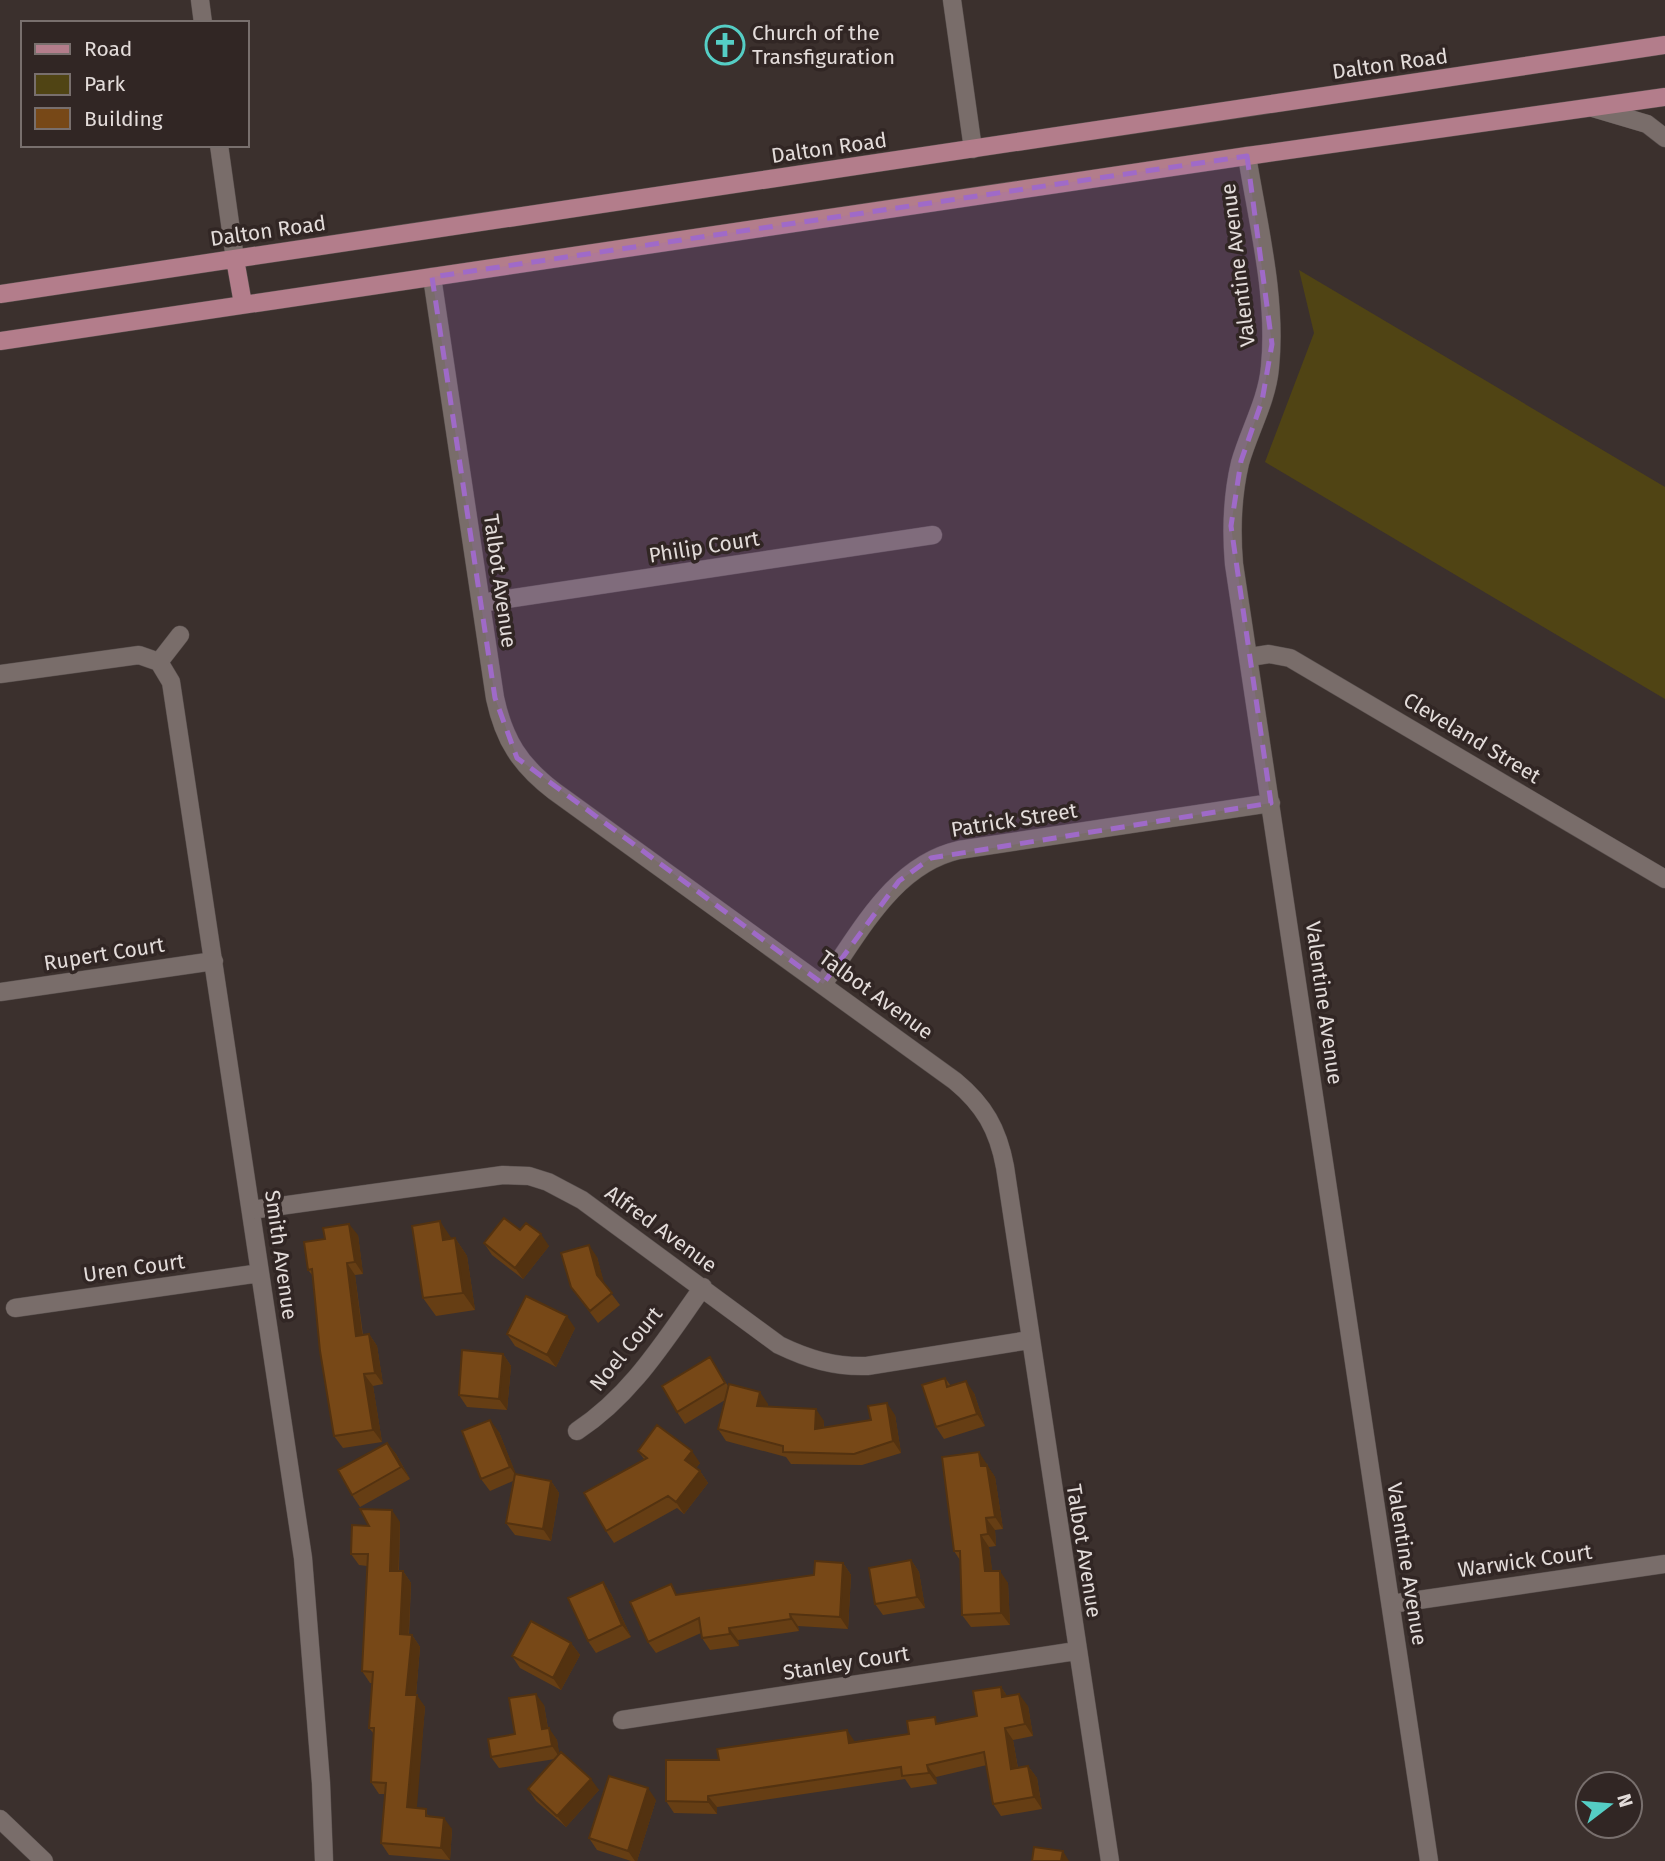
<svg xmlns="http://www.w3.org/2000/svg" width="1665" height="1861" viewBox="0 0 1665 1861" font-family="'Fira Sans',sans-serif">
  <rect width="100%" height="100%" fill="#3b302d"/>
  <path fill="#504414" d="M 1299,270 L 1665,487 L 1665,699 L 1265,462 L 1314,333 Z"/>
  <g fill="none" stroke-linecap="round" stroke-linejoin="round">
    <defs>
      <path id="street" d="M 200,0 L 203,23
        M 952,0 L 973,149
        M 219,145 L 235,259
        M 1247,156 C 1258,224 1277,298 1270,367 C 1267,401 1249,431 1240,463 C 1232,497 1231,529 1234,564 L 1429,1861
        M 432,277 L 495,698 C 504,740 520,765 554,791 L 955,1081 C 984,1105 998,1129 1005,1167 L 1110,1861
        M 481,603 L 933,535
        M 1250,657 L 1269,654 L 1290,658 L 1665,879
        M 159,662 L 180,635
        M 0,674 L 139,655 L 159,662 L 171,682 L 303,1558 L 321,1783 L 324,1861
        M 823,984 C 860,933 893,865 959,850 L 1271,803
        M 0,992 L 214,961
        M 251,1210 L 503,1175 L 529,1176 L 548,1182 L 582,1200 L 779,1345 C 808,1359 834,1367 867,1366 L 1029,1340
        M 15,1308 L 260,1273
        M 577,1431 C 632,1395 665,1340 703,1287
        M 1391,1604 L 1665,1564
        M 622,1720 L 1076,1651"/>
      <path id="secondary" d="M 1593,108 L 1647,124 L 1665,138
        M 0,1819 L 44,1861"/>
      <path id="primary" d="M 235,259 L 243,304
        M 0,294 L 1665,45
        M 0,341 L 1247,156 L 1665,97"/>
    </defs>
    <use href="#street" stroke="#584f4d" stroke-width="19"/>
    <use href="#secondary" stroke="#584f4d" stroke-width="19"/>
    <use href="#primary" stroke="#584f4d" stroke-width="19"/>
    <use href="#street" stroke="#796d6a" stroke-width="18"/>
    <use href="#secondary" stroke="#796d6a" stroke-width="18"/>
    <use href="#primary" stroke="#b37d8b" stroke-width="18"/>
  </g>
  <path fill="#663e14" d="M 520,1230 L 549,1246 L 523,1279 L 492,1255 L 484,1243 Z
    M 358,1235 L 363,1274 L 355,1275 L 363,1335 L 369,1334 L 377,1346 L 383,1384 L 373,1386 L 382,1442 L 343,1448 L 334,1436 L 313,1276 L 308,1270 Z
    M 455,1238 L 467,1256 L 475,1310 L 436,1316 L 423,1298 L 452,1239 Z
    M 597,1257 L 604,1284 L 620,1305 L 598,1323 L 571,1287 Z
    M 575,1328 L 556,1367 L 515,1346 L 507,1334 Z
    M 503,1354 L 511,1366 L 507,1410 L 467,1407 L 459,1395 Z
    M 710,1357 L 728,1386 L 768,1404 L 768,1406 L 824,1421 L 824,1428 L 895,1415 L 901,1453 L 862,1465 L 791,1464 L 786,1457 L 726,1441 L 718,1429 L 725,1400 L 685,1424 L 677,1412 Z
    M 945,1378 L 951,1386 L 974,1393 L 985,1426 L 944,1439 L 936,1427 Z
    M 499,1432 L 516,1475 L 551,1481 L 559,1493 L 551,1541 L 515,1535 L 506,1523 L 513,1481 L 490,1491 L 481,1479 Z
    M 387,1443 L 396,1454 L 410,1479 L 360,1507 L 352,1495 Z
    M 638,1451 L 700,1463 L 696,1468 L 700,1471 L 708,1483 L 684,1514 L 677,1508 L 614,1543 L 606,1531 L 644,1459 Z
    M 987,1463 L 988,1467 L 995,1477 L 1003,1529 L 995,1530 L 996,1546 L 989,1547 L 992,1571 L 1008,1583 L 1010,1625 L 971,1627 L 962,1615 L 960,1560 L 954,1551 Z
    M 400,1522 L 399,1571 L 403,1571 L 411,1583 L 409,1635 L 412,1635 L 420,1647 L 416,1695 L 425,1707 L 416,1808 L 452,1829 L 450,1860 L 389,1855 L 381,1843 L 385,1794 L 379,1794 L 371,1782 L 374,1734 L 369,1728 L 372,1683 L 370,1683 L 362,1671 L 367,1566 L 359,1565 L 351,1554 L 369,1526 Z
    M 911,1560 L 919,1572 L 925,1608 L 883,1615 L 875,1604 Z
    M 843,1563 L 851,1575 L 848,1629 L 798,1626 L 799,1631 L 738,1640 L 739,1646 L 710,1650 L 702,1638 L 701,1633 L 656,1653 L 648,1642 L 679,1595 L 814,1575 Z
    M 603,1582 L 611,1594 L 631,1637 L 596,1653 L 588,1641 Z
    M 571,1643 L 580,1655 L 561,1690 L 520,1668 L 512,1656 Z
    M 1001,1687 L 1007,1696 L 1028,1706 L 1033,1736 L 1013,1740 L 1018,1768 L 1028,1766 L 1037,1778 L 1042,1809 L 1001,1816 L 993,1804 L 987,1765 L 936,1777 L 937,1784 L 911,1788 L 905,1779 L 717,1807 L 717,1814 L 674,1813 L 666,1801 L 719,1760 L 909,1734 L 939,1723 L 977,1716 Z
    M 544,1705 L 548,1728 L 557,1740 L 559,1754 L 599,1790 L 566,1827 L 536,1801 L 528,1789 L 555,1759 L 499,1768 L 491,1757 Z
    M 656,1800 L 637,1861 L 631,1861 L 597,1850 L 589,1838 Z"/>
  <path fill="#533210" d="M 440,1221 L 452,1239 L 443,1240 Z
    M 349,1224 L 358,1235 L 363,1274 L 355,1262 Z
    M 541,1234 L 549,1246 L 523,1279 L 515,1268 Z
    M 455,1238 L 467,1256 L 475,1310 L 463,1293 Z
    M 589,1245 L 597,1257 L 605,1286 L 597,1275 Z
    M 347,1263 L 355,1275 L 364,1348 L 356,1336 Z
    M 567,1316 L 575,1328 L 556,1367 L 547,1355 Z
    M 369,1334 L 377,1346 L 383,1384 L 375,1373 Z
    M 503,1354 L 511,1366 L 507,1410 L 499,1399 Z
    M 364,1374 L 373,1386 L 382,1442 L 373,1430 Z
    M 966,1381 L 974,1393 L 985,1426 L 977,1414 Z
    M 760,1392 L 768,1404 L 765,1417 L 757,1406 Z
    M 887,1403 L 895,1415 L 901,1453 L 893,1441 Z
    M 816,1409 L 824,1421 L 823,1441 L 815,1429 Z
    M 490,1420 L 499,1432 L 518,1479 L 510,1467 Z
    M 387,1443 L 396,1454 L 410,1479 L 401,1467 Z
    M 692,1451 L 700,1463 L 693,1472 L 685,1460 Z
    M 979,1452 L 995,1477 L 1003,1529 L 995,1517 L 981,1466 Z
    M 700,1471 L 708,1483 L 684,1514 L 676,1502 Z
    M 551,1481 L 559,1493 L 551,1541 L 543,1529 Z
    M 392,1510 L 400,1522 L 398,1583 L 390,1571 Z
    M 986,1518 L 995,1530 L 996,1546 L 988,1534 Z
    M 981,1535 L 989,1547 L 994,1583 L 985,1571 Z
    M 911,1560 L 919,1572 L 925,1608 L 917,1597 Z
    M 843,1563 L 851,1575 L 848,1629 L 840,1617 Z
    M 403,1571 L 411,1583 L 408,1646 L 400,1634 Z
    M 1000,1571 L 1008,1583 L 1010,1625 L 1001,1613 Z
    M 603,1582 L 611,1594 L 631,1637 L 622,1625 Z
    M 790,1614 L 798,1626 L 799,1631 L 791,1619 Z
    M 729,1628 L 738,1640 L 739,1646 L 730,1634 Z
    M 412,1635 L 420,1647 L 415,1706 L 406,1695 Z
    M 571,1643 L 580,1655 L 561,1690 L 553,1678 Z
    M 1001,1687 L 1009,1699 L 1002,1697 Z
    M 536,1694 L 544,1705 L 550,1741 L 542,1729 Z
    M 1019,1694 L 1028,1706 L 1033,1736 L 1025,1724 Z
    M 417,1695 L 425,1707 L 416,1819 L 407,1807 Z
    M 549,1728 L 557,1740 L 560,1758 L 552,1746 Z
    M 1005,1728 L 1013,1740 L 1020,1781 L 1011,1769 Z
    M 847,1730 L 855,1742 L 849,1743 Z
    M 927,1765 L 936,1777 L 937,1784 L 929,1773 Z
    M 1028,1766 L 1037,1778 L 1042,1809 L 1034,1797 Z
    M 591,1779 L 599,1790 L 566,1827 L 557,1816 Z
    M 648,1788 L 656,1800 L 637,1861 L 635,1861 L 628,1851 Z
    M 708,1796 L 717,1807 L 717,1814 L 708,1802 Z
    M 444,1818 L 452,1829 L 450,1860 L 441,1848 Z
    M 1063,1851 L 1069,1861 L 1061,1861 Z"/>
  <path fill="#774817" stroke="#533210" stroke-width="2" d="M 504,1218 L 520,1230 L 526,1223 L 541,1234 L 515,1268 L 484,1243 Z
    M 440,1221 L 443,1240 L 455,1238 L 463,1293 L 423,1298 L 412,1226 Z
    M 349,1224 L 355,1262 L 347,1263 L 356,1336 L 369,1334 L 375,1373 L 364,1374 L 373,1430 L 334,1436 L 320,1351 L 312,1269 L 308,1270 L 304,1242 L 325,1239 L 323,1228 Z
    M 589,1245 L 597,1275 L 612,1293 L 590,1311 L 571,1287 L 561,1253 Z
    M 526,1296 L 567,1316 L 547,1355 L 507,1334 Z
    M 462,1350 L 503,1354 L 499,1399 L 459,1395 Z
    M 710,1357 L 725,1383 L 677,1412 L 662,1386 Z
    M 945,1378 L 947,1387 L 966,1381 L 977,1414 L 936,1427 L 922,1385 Z
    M 729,1384 L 760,1392 L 757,1406 L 816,1409 L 815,1429 L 871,1420 L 868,1406 L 887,1403 L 893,1441 L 854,1454 L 783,1452 L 783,1446 L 718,1429 Z
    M 490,1420 L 510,1467 L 481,1479 L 462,1431 Z
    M 657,1425 L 692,1451 L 685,1460 L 700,1471 L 676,1502 L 668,1496 L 606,1531 L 584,1493 L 647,1458 L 638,1451 Z
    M 387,1443 L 401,1467 L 352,1495 L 338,1470 Z
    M 979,1452 L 981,1466 L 987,1466 L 995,1517 L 986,1518 L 988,1534 L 981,1535 L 985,1571 L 1000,1571 L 1001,1613 L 962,1615 L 960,1551 L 954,1551 L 942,1457 Z
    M 515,1474 L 551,1481 L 543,1529 L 506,1523 Z
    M 360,1509 L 392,1510 L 390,1571 L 403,1571 L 400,1634 L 412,1635 L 406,1695 L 417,1695 L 407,1807 L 426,1809 L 426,1816 L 444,1818 L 441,1848 L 381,1843 L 386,1783 L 371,1782 L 374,1728 L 369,1728 L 373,1672 L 362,1671 L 368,1554 L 351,1554 L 352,1525 L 369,1526 Z
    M 911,1560 L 917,1597 L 875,1604 L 869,1568 Z
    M 815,1561 L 843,1563 L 840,1617 L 790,1614 L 791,1619 L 729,1628 L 730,1634 L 702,1638 L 699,1618 L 648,1642 L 630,1602 L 671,1584 L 676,1595 L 814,1575 Z
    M 603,1582 L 622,1625 L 588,1641 L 568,1598 Z
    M 531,1621 L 571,1643 L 553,1678 L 512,1656 Z
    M 1001,1687 L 1002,1697 L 1019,1694 L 1025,1724 L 1005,1728 L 1011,1769 L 1028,1766 L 1034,1797 L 993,1804 L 984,1752 L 927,1765 L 929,1773 L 902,1776 L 901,1767 L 708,1796 L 708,1802 L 666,1801 L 666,1760 L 719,1760 L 717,1749 L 847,1730 L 849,1743 L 909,1734 L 907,1721 L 935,1717 L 936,1724 L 977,1716 L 973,1691 Z
    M 536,1694 L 542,1729 L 549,1728 L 552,1746 L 491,1757 L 488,1739 L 515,1734 L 509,1698 Z
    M 561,1752 L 591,1779 L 557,1816 L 528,1789 Z
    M 609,1776 L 648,1788 L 628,1851 L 589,1838 Z
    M 1034,1847 L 1063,1851 L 1061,1861 L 1032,1861 Z"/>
  <path fill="#9f6ac8" fill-opacity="0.2" stroke="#9f6ac8" stroke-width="5" stroke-dasharray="14 9" stroke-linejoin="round" d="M 1247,156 L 1272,344 L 1262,401 L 1241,461 L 1231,526 L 1271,803 L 931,858 L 899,881 L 823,984 L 517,758 L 495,698 L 432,277 Z"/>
  <defs>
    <symbol id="church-ring" viewBox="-11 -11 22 22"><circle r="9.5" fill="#312624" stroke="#55cec5" stroke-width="1.5"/><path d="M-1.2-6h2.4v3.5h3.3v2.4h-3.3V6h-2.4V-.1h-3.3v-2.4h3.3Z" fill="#55cec5"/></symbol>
  </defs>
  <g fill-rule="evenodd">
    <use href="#church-ring" x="703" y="23" width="44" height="44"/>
  </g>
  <g text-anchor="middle" stroke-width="7" stroke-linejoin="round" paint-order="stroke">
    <g font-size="21" fill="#e3dcda" stroke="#312624" text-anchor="start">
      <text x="752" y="40">Church of the<tspan x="752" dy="24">Transfiguration</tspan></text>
    </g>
    <g font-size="21" fill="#e3dcda" stroke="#312624">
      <text transform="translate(1390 64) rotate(-8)" y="7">Dalton Road</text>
      <text transform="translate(829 148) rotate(-8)" y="7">Dalton Road</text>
      <text transform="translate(268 231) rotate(-8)" y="7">Dalton Road</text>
      <text transform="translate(1238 265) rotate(-97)" y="7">Valentine Avenue</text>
      <text transform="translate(704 547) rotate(-9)" y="7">Philip Court</text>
      <text transform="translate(500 581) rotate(82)" y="7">Talbot Avenue</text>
      <text transform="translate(1472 738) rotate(31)" y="7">Cleveland Street</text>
      <text transform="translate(1014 820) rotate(-9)" y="7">Patrick Street</text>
      <text transform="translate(104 954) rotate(-9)" y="7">Rupert Court</text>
      <text transform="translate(876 995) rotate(36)" y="7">Talbot Avenue</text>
      <text transform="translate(1324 1003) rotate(82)" y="7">Valentine Avenue</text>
      <text transform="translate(661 1229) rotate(36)" y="7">Alfred Avenue</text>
      <text transform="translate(281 1255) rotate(82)" y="7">Smith Avenue</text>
      <text transform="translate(134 1268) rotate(-8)" y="7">Uren Court</text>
      <text transform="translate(626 1349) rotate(-51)" y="7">Noel Court</text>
      <text transform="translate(1084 1551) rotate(81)" y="7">Talbot Avenue</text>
      <text transform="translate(1525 1561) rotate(-8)" y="7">Warwick Court</text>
      <text transform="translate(1407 1564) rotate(81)" y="7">Valentine Avenue</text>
      <text transform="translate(846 1663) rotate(-9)" y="7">Stanley Court</text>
    </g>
  </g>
  <rect x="21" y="21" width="228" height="126" fill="#312624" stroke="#786f6d" stroke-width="2"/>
  <rect x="35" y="44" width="35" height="10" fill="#b37d8b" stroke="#786f6d" stroke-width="2"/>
  <text x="84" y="56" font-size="21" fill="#e3dcda">Road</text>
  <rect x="35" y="74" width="35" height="21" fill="#504414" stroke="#786f6d" stroke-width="2"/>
  <text x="84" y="91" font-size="21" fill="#e3dcda">Park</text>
  <rect x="35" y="108" width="35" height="21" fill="#774817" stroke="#786f6d" stroke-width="2"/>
  <text x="84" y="126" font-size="21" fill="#e3dcda">Building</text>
  <g transform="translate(1609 1805) rotate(74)"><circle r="33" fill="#312624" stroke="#786f6d" stroke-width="2"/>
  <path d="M0-5L12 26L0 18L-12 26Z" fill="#55cec5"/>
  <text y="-10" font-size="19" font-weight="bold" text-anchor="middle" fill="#e3dcda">N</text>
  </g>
</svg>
